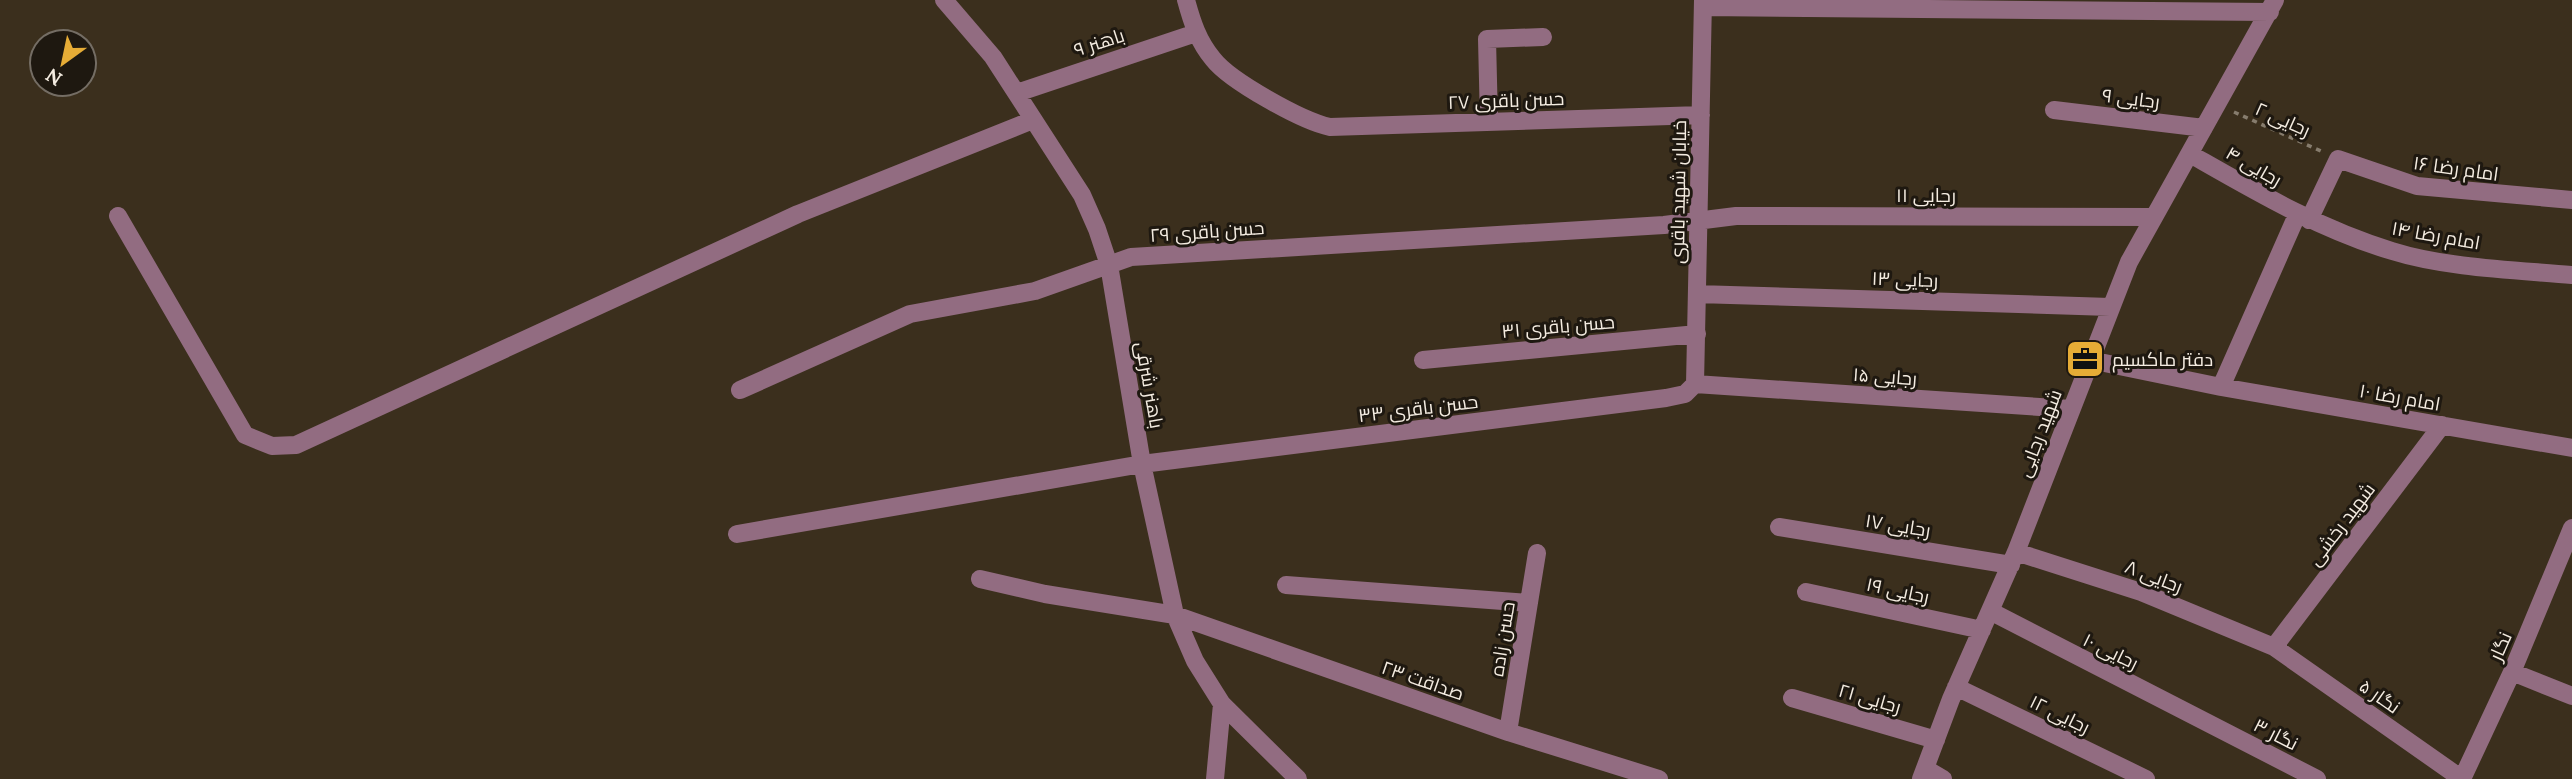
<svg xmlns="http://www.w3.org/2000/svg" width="2572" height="779" viewBox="0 0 2572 779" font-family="Lora,Cairo,serif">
  <rect width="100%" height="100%" fill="#3b2f1d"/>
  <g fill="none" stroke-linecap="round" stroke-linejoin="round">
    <path stroke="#867c6d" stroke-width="3.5" stroke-dasharray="5 5" stroke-linecap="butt" d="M 2234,112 L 2323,152"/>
    <path stroke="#926c81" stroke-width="18" d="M 944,0 L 993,57 L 1082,195 L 1097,229 L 1109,265 L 1142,464 L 1175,615 L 1195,661 L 1222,704 L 1298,779
      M 1186,0 C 1192,22 1198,41 1213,59 C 1230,81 1302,121 1330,127 L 1701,115
      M 1703,7 L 2270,12
      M 1017,93 L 1196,33
      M 2054,110 L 2204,128
      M 1489,122 L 1487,39 L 1543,37
      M 2190,154 C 2255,191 2319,229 2392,251 C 2446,268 2515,270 2572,275
      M 118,216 L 245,435 L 272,446 L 296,445 L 798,214 L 1033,120
      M 2309,220 L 2338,159 L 2417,186 L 2572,200
      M 1697,294 L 2110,307
      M 1423,360 L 1697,334
      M 2090,360 L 2221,387 L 2572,448
      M 1695,384 L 1703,0
      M 1695,384 L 2071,409
      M 2221,387 L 2297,215
      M 740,390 L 910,314 L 1035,291 L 1131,257 L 1664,225 L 1736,216 L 2154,217
      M 1779,527 L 2011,565
      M 737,534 L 1142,464 L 1666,398 L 1685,394 L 1695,384
      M 2016,552 L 2141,592 L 2274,647 L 2462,779
      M 980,579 L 1045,594 L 1175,615 L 1508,732 L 1659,779
      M 1286,585 L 1529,603
      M 1806,592 L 1982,630
      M 1990,611 L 2317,779
      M 2274,647 L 2442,425
      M 2512,672 L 2572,696
      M 1956,687 L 2146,779
      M 1792,698 L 1936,740
      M 1508,732 L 1537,553
      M 1926,769 L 1943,779
      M 1215,779 L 1222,704
      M 1921,779 L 1951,699 L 2016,552 L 2129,262 L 2275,0
      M 2462,779 L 2512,672 L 2572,528"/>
  </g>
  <defs>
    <symbol id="office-square" viewBox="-11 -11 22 22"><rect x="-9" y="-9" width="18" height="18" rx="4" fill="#e6ac36" stroke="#1e1810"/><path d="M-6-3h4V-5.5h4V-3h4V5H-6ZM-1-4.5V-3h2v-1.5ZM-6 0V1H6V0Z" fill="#111"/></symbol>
  </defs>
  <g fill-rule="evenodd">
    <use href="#office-square" x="2063" y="337" width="44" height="44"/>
  </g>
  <g text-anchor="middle" stroke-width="6" stroke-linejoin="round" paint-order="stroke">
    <g font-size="19" fill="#f4ece1" stroke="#1e1810">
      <text transform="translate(1099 42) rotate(-18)" y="7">باهنر ۹</text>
      <text transform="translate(2131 98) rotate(7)" y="7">رجایی ۹</text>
      <text transform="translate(1506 100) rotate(-2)" y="7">حسن باقری ۲۷</text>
      <text transform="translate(2283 119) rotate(24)" y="7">رجایی ۲</text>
      <text transform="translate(2254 166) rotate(30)" y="7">رجایی ۴</text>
      <text transform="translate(2456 168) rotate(8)" y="7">امام رضا ۱۶</text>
      <text transform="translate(1678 192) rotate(-89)" y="7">خیابان شهید باقری</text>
      <text x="1926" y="202">رجایی ۱۱</text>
      <text transform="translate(1207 231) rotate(-4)" y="7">حسن باقری ۲۹</text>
      <text transform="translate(2436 235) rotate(10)" y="7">امام رضا ۱۴</text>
      <text transform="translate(1905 279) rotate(2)" y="7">رجایی ۱۳</text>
      <text transform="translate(1558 326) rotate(-5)" y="7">حسن باقری ۳۱</text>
      <text transform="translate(1885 376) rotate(4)" y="7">رجایی ۱۵</text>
      <text transform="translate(1150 385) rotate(80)" y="7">باهنر شرقی</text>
      <text transform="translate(2400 397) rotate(10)" y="7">امام رضا ۱۰</text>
      <text transform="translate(1418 408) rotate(-7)" y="7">حسن باقری ۳۳</text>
      <text transform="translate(2039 433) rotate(-69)" y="7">شهید رجایی</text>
      <text transform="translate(2341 524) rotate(-53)" y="7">شهید رخشی</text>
      <text transform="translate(1898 525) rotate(9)" y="7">رجایی ۱۷</text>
      <text transform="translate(2154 576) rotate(21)" y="7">رجایی ۸</text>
      <text transform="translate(1898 590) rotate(12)" y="7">رجایی ۱۹</text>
      <text transform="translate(1502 639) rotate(-81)" y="7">حسن زاده</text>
      <text transform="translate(2500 646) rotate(-66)" y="7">نگار</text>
      <text transform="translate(2111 651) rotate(26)" y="7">رجایی ۱۰</text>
      <text transform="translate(1423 680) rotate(19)" y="7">صداقت ۲۳</text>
      <text transform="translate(2380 696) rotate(35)" y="7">نگار ۵</text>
      <text transform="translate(1870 698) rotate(16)" y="7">رجایی ۲۱</text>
      <text transform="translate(2060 714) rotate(26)" y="7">رجایی ۱۲</text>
      <text transform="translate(2276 734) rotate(27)" y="7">نگار ۳</text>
    </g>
    <g font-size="19" fill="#f4ece1" stroke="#1e1810" text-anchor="start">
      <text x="2112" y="366">دفتر ماکسیم</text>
    </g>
  </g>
  <g transform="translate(63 63) rotate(213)"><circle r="33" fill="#1e1810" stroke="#746d64" stroke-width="2"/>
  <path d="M0-5L12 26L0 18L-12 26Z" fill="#e6ac36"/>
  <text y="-10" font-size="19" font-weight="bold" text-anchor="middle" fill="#f4ece1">N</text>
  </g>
</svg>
